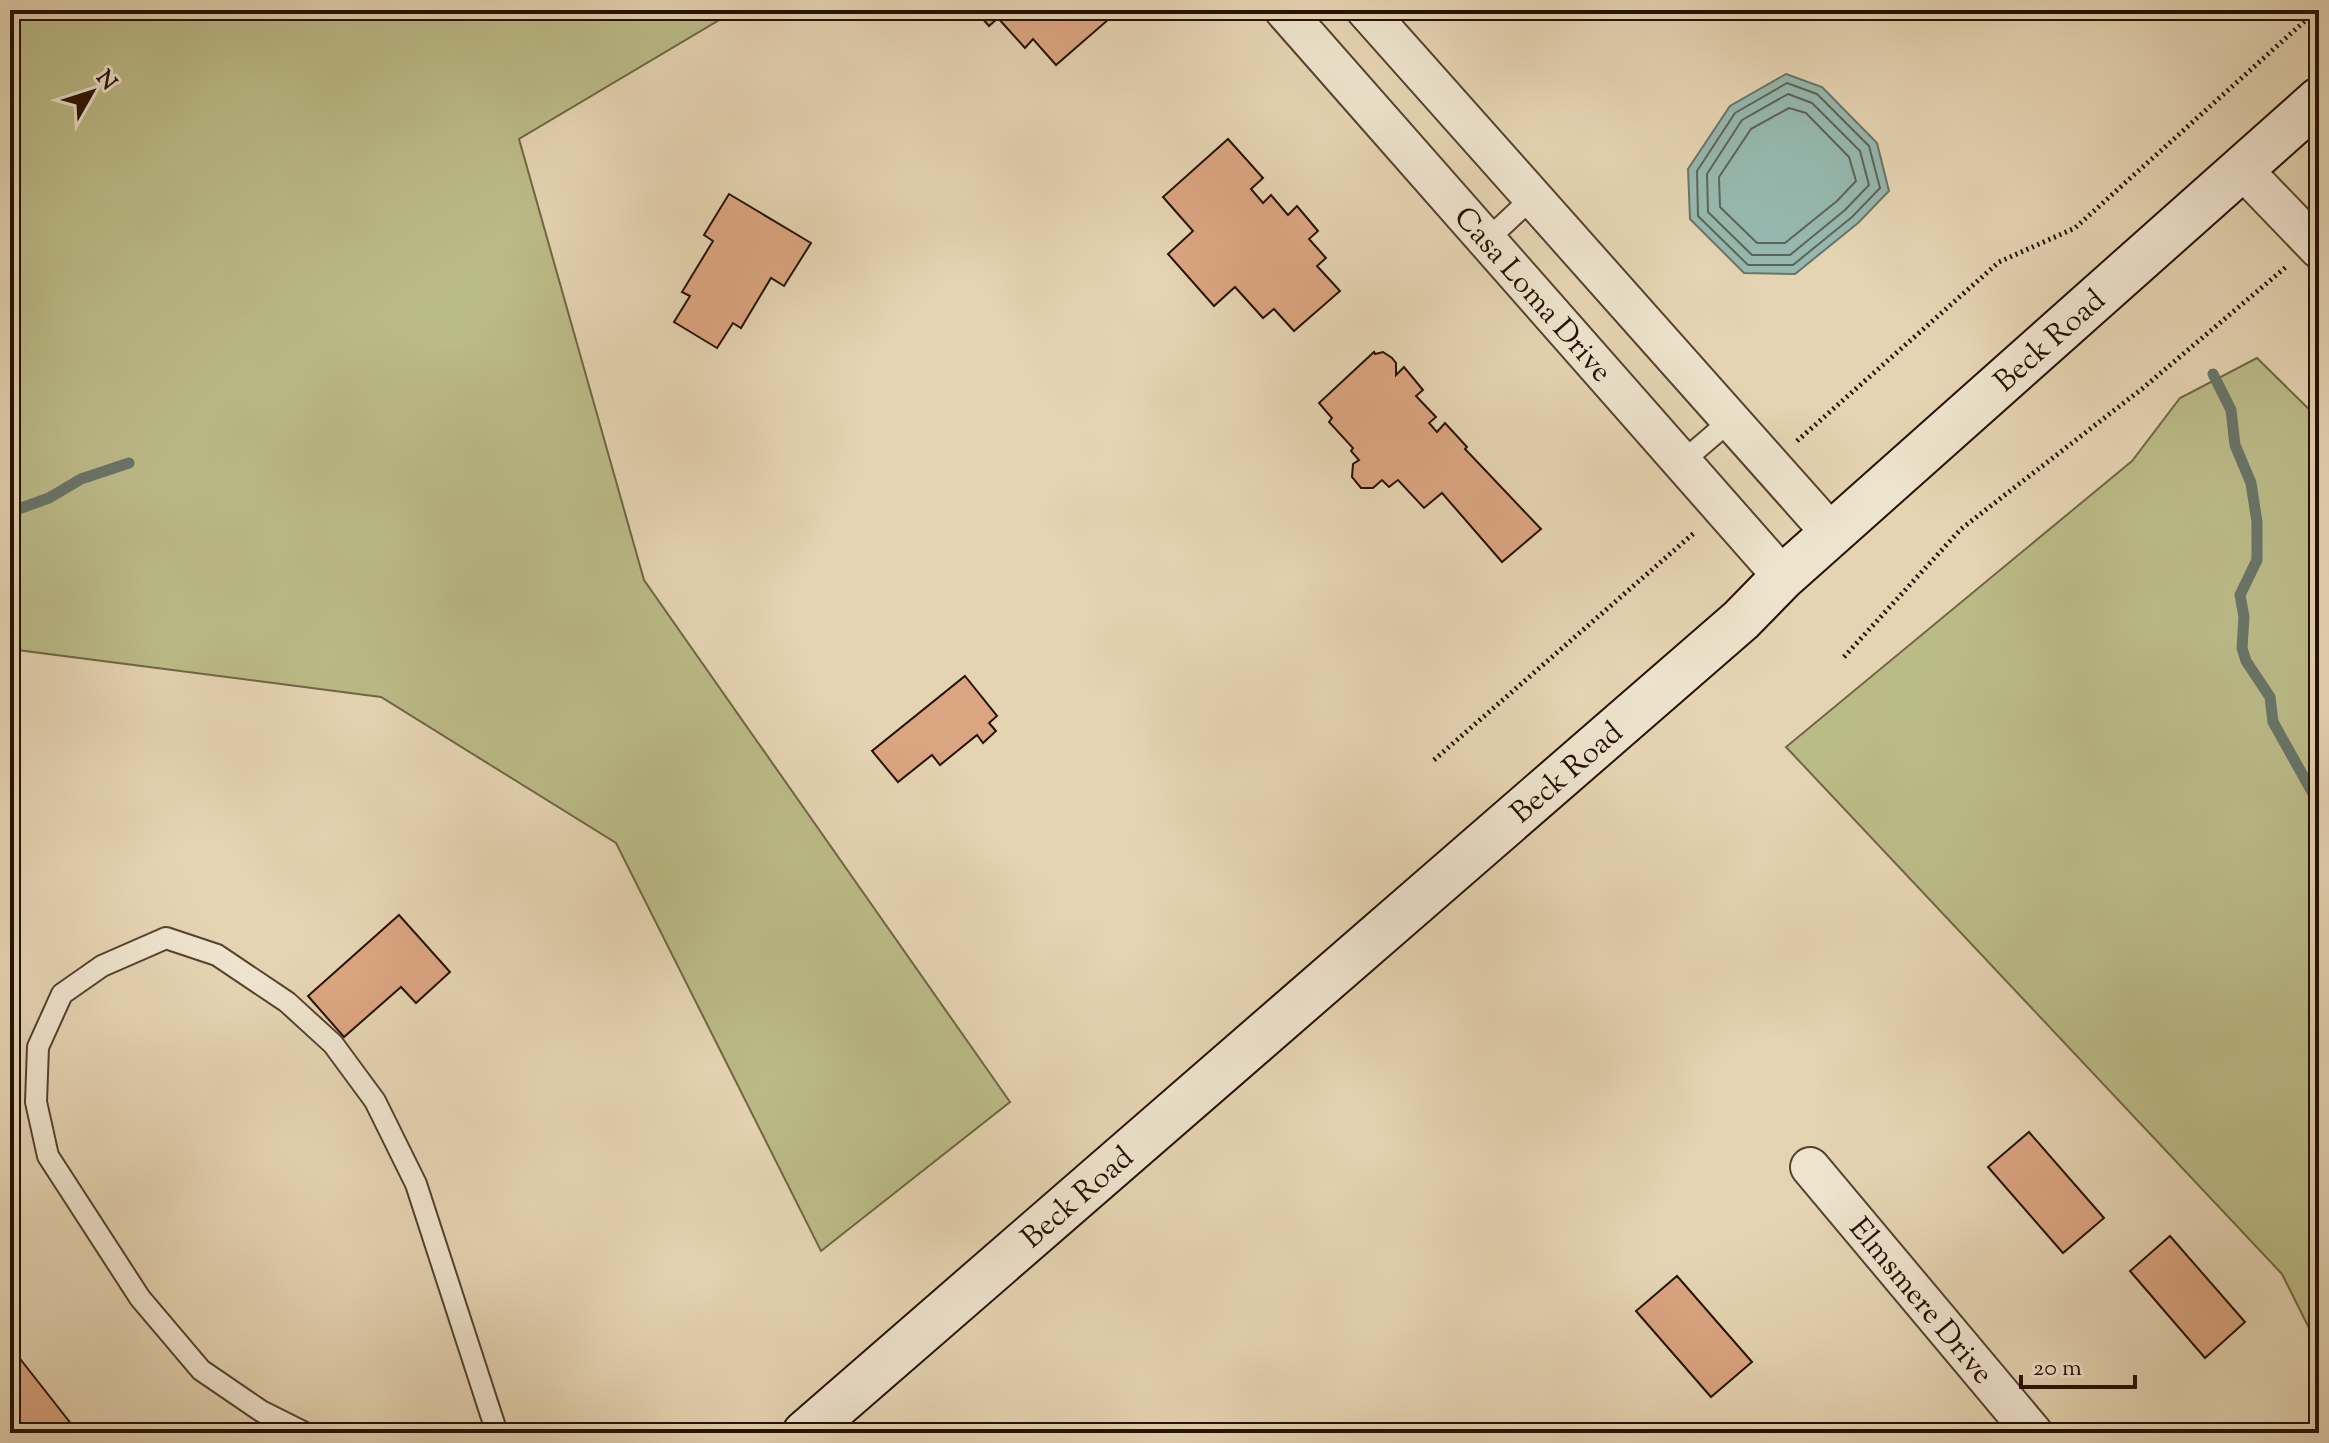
<svg xmlns="http://www.w3.org/2000/svg" width="2329" height="1443" viewBox="0 0 2329 1443" font-family="'Sorts Mill Goudy',serif">
  <rect width="100%" height="100%" fill="#e5d4b2"/>
  <filter id="stains"><feTurbulence type="fractalNoise" baseFrequency=".0025" numOctaves="4"/><feColorMatrix values="0 0 0 0 .2 0 0 0 0 .09 0 0 0 0 .02 0 0 0 .5 -.17"/></filter>
  <radialGradient id="worn" r=".72"><stop offset=".6" stop-color="#630" stop-opacity="0"/><stop offset="1" stop-color="#630" stop-opacity=".3"/></radialGradient>
  <path fill="#bb8" stroke="#706645" stroke-width="2" d="M 10,10 L 736,10 L 519,139 L 644,580 L 1010,1102 L 821,1251 L 616,843 L 381,697 L 10,649 Z
    M 2257,358 L 2319,419 L 2319,1348 L 2282,1274 L 1786,747 L 2132,461 L 2180,398 Z"/>
  <path fill="#96b8ae" stroke="#697569" stroke-width="2" d="M 1786,74 L 1822,87 L 1877,143 L 1889,191 L 1858,223 L 1795,274 L 1744,273 L 1690,219 L 1688,169 L 1730,106 Z"/>
  <g fill="none" stroke-linecap="round" stroke-linejoin="round">
    <path stroke="#5e6458" stroke-width="2" d="M 1787,83 L 1817,94 L 1869,146 L 1880,188 L 1852,217 L 1793,265 L 1748,265 L 1698,216 L 1697,171 L 1735,113 Z
      M 1788,94 L 1812,103 L 1860,151 L 1869,185 L 1845,210 L 1790,255 L 1752,255 L 1708,212 L 1707,174 L 1742,120 Z
      M 1789,108 L 1806,113 L 1849,157 L 1856,181 L 1837,201 L 1785,243 L 1757,243 L 1720,207 L 1719,177 L 1751,129 Z"/>
    <path stroke="#697569" stroke-width="11" d="M 2213,374 L 2231,410 L 2235,445 L 2251,483 L 2257,522 L 2257,560 L 2240,595 L 2244,617 L 2242,648 L 2246,661 L 2270,697 L 2273,722 L 2315,797 L 2319,811
      M 10,512 L 49,498 L 81,479 L 129,463
      M 2319,830 L 2319,834"/>
  </g>
  <path fill="#dba581" stroke="#251102" stroke-width="2" d="M 975,10 L 1101,10 L 1109,19 L 1056,65 L 1033,39 L 1025,48 L 998,18 L 989,26 Z
    M 1228,139 L 1263,178 L 1251,189 L 1263,203 L 1271,195 L 1288,215 L 1297,206 L 1318,231 L 1309,239 L 1326,258 L 1317,266 L 1340,291 L 1294,331 L 1274,309 L 1263,318 L 1235,287 L 1214,306 L 1168,254 L 1193,231 L 1163,197 Z
    M 729,194 L 811,243 L 784,286 L 771,278 L 741,328 L 733,323 L 717,348 L 674,322 L 690,296 L 682,292 L 713,241 L 704,235 Z
    M 1374,352 L 1375,354 L 1383,352 L 1392,358 L 1396,363 L 1396,375 L 1404,367 L 1423,390 L 1416,396 L 1436,417 L 1429,423 L 1437,432 L 1445,423 L 1467,447 L 1465,449 L 1541,529 L 1502,562 L 1442,493 L 1424,508 L 1398,480 L 1389,487 L 1382,480 L 1373,488 L 1361,488 L 1352,477 L 1353,464 L 1359,460 L 1351,451 L 1353,448 L 1329,422 L 1332,418 L 1319,403 Z
    M 965,676 L 997,716 L 989,723 L 996,731 L 983,743 L 977,735 L 940,765 L 932,755 L 898,782 L 872,751 Z
    M 399,915 L 450,972 L 416,1003 L 401,987 L 344,1037 L 308,996 Z
    M 2029,1132 L 2104,1218 L 2063,1253 L 1988,1167 Z
    M 2170,1236 L 2245,1322 L 2205,1358 L 2130,1271 Z
    M 1677,1276 L 1752,1362 L 1711,1397 L 1636,1311 Z
    M 10,1346 L 72,1425 L 61,1433 L 10,1433 Z"/>
  <g fill="none" stroke-linecap="round" stroke-linejoin="round">
    <defs>
      <path id="service" d="M 1487,240 L 1533,197
        M 1682,462 L 1731,420
        M 305,1433 L 261,1411 L 201,1370 L 140,1298 L 48,1156 L 36,1102 L 38,1047 L 62,994 L 102,966 L 166,938 L 217,955 L 287,1002 L 333,1044 L 375,1101 L 416,1184 L 497,1433"/>
      <g id="minor">
        <path id="s1" d="M 1284,10 L 1783,577"/>
        <path d="M 1366,10 L 1832,534"/>
        <path d="M 2242,169 L 2319,249"/>
        <path id="s2" d="M 1810,1167 L 2033,1433"/>
      </g>
      <g id="secondary">
        <path id="s3" d="M 805,1433 L 1741,620 L 1783,577 L 2319,100"/>
      </g>
    </defs>
    <use href="#service" stroke="#55422e" stroke-width="24"/>
    <use href="#minor" stroke="#55422e" stroke-width="42"/>
    <use href="#secondary" stroke="#251102" stroke-width="48"/>
    <path stroke="#251102" stroke-width="5" stroke-dasharray="2 4" stroke-linecap="butt" d="M 1797,441 L 1999,262 L 2075,228 L 2317,10
      M 1844,657 L 1961,529 L 2143,388 L 2286,267
      M 1434,760 L 1694,533"/>
    <use href="#service" stroke="#eee3cd" stroke-width="20"/>
    <use href="#minor" stroke="#eee3cd" stroke-width="38"/>
    <use href="#secondary" stroke="#eee3cd" stroke-width="44"/>
  </g>
  <g text-anchor="middle" stroke-width="6" stroke-linejoin="round" paint-order="stroke">
    <g font-size="30" fill="#251102" stroke="#eee3cd">
      <text dy="10" stroke="none"><textPath href="#s1" startOffset="378">Casa Loma Drive</textPath></text>
      <text dy="10" stroke="none"><textPath href="#s3" startOffset="1656">Beck Road</textPath></text>
      <text dy="10" stroke="none"><textPath href="#s3" startOffset="1008">Beck Road</textPath></text>
      <text dy="10" stroke="none"><textPath href="#s3" startOffset="360">Beck Road</textPath></text>
      <text dy="10" stroke="none"><textPath href="#s2" startOffset="174">Elmsmere Drive</textPath></text>
    </g>
  </g>
  <rect width="2329" height="1443" fill="none" stroke="#e5d4b2" stroke-width="40"/>
  <rect x="12" y="12" width="2305" height="1419" fill="none" stroke="#251102" stroke-width="4"/>
  <rect x="20" y="20" width="2289" height="1403" fill="none" stroke="#251102" stroke-width="2"/>
  <g transform="translate(92 92) rotate(51)" stroke="#eee3cd" stroke-width="6" paint-order="stroke">
  <path d="M0-6L14 30L0 20L-14 30Z" fill="#251102"/>
  <text y="-12" font-size="22" font-weight="bold" text-anchor="middle" fill="#251102">N</text>
  </g>
  <path d="M2021 1375v12h114v-12" fill="none" stroke="#251102" stroke-width="4"/>
  <text x="2033" y="1375" font-size="24" fill="#251102" stroke="#eee3cd" stroke-width="6" paint-order="stroke">20 m</text>
  <rect width="100%" height="100%" filter="url(#stains)"/>
  <rect width="100%" height="100%" fill="url(#worn)"/>
</svg>
